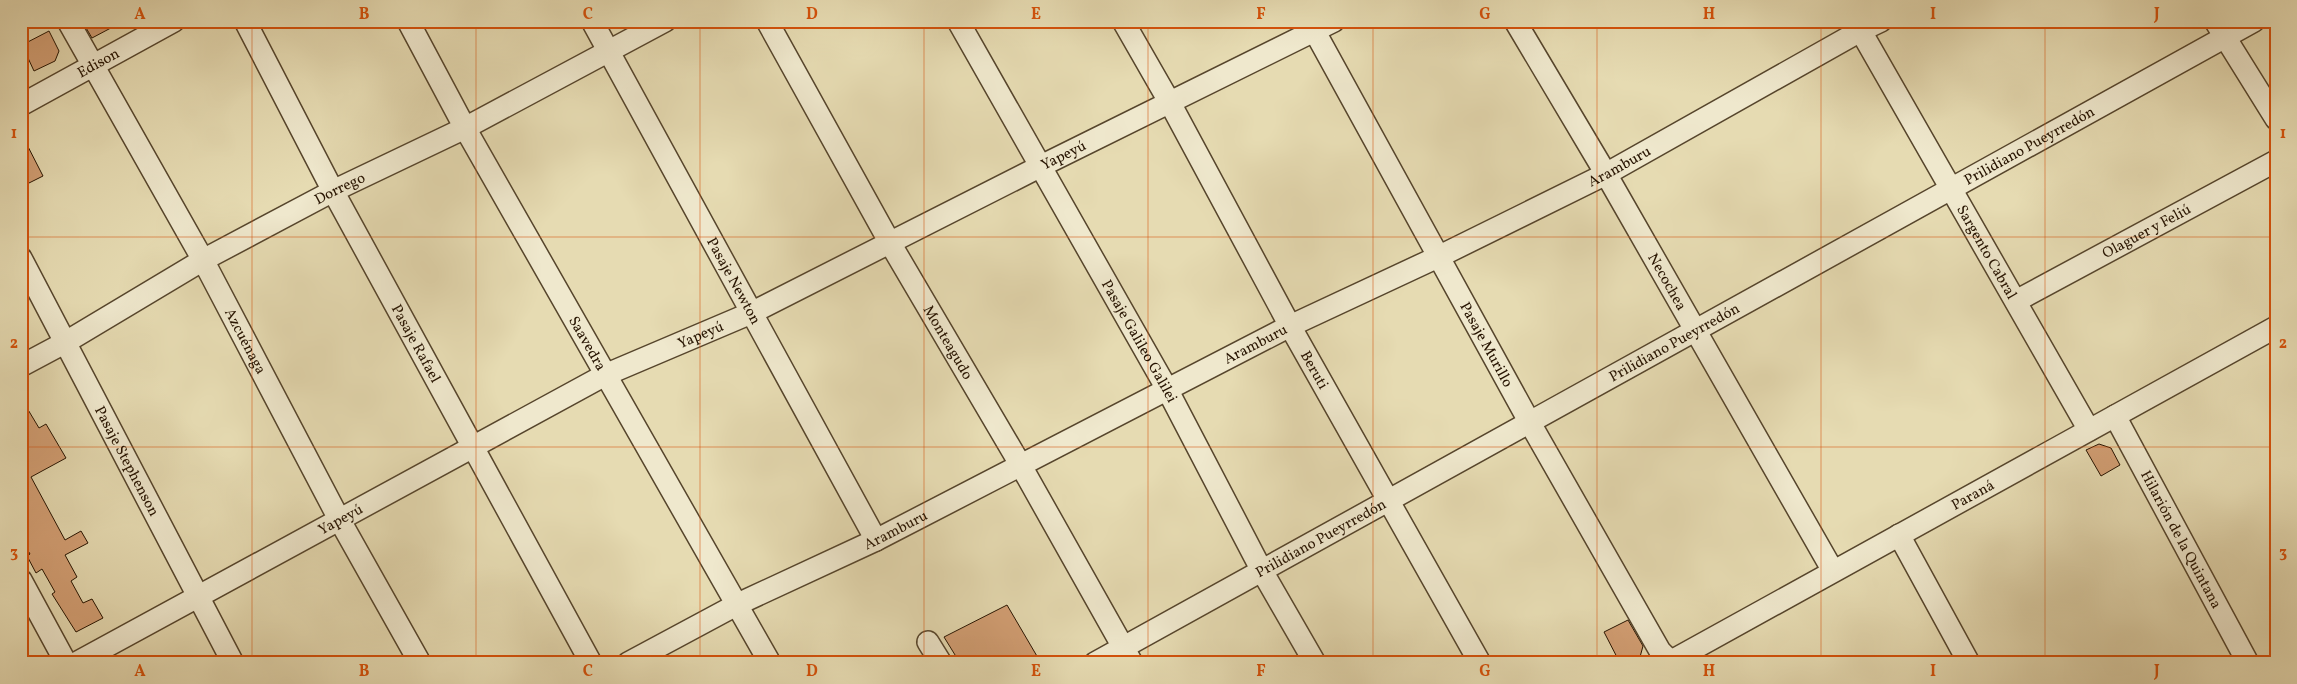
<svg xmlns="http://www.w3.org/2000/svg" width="2297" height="684" viewBox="0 0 2297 684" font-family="Vollkorn,serif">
  <rect width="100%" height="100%" fill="#e6dbb2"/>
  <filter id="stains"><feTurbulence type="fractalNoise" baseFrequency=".004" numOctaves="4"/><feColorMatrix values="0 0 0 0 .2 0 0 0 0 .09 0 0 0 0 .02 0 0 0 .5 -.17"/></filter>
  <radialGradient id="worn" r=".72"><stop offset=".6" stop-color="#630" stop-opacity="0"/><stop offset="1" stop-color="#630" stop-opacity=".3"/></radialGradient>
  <path fill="#d39f74" stroke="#261300" d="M 82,21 L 124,21 L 92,38 Z
    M 49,31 L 59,51 L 55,61 L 34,71 L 22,45 Z
    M 21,133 L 43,176 L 21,187 Z
    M 21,398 L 39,428 L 46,424 L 66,458 L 31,477 L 65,540 L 81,531 L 88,543 L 65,555 L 77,577 L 71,581 L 83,603 L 92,599 L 103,618 L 76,632 L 52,594 L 55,592 L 42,569 L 36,573 L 27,556 L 30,554 L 21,539 Z
    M 2099,444 L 2111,448 L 2120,465 L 2101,476 L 2086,450 Z
    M 1007,605 L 1041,663 L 960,663 L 944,637 Z
    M 1628,620 L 1643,646 L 1640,657 L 1628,663 L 1620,663 L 1604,632 Z"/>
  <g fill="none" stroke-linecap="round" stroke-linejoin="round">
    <defs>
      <g id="minor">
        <path id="s1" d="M 68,21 L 203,260 L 339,519 L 420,663"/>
        <path id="s2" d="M 245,21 L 333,191 L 591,663"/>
        <path id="s3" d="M 408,21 L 465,128 L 770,663"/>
        <path id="s4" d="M 592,21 L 876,540"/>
        <path id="s5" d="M 767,21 L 890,243 L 1020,464 L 1132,663"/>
        <path id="s6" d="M 958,21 L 1167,389 L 1262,571 L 1315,663"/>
        <path id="s7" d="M 1123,21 L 1170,103 L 1290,326 L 1480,663"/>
        <path id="s8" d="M 1309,21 L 1530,423 L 1660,651 L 1672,663"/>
        <path id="s9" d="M 1515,21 L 1606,174 L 1833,571"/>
        <path id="s10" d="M 1855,21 L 2089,430"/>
        <path d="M 2215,21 L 2276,119"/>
        <path id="s11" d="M 21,105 L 174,21"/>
        <path id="s12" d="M 21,258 L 233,663"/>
        <path id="s13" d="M 2016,301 L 2276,161"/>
        <path id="s14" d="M 21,366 L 66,342 L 203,260 L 333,191 L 465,128 L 665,21"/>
        <path id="s15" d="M 2115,416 L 2248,663"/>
        <path d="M 1899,535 L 1969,663"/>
        <path d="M 21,580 L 66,663"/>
        <path d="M 928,642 L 941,663"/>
        <path id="s16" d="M 76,663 L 605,375 L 751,313 L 1041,166 L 1334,21"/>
        <path id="s17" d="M 628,663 L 738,604 L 876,540 L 1290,326 L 1440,256 L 1606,174 L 1860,31 L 1881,21"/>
        <path id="s18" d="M 1095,663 L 2254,21"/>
        <path id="s19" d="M 1668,663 L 2276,327"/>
      </g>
    </defs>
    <use href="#minor" stroke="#56452c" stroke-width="24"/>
    <use href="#minor" stroke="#efe8cd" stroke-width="21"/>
  </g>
  <path fill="none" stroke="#d5520b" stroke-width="1" stroke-opacity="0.55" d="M 252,21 L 252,663M 476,21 L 476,663M 700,21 L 700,663M 924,21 L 924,663M 1148,21 L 1148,663M 1373,21 L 1373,663M 1597,21 L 1597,663M 1821,21 L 1821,663M 2045,21 L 2045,663M 21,237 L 2276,237M 21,447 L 2276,447"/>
  <g text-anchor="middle" stroke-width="4.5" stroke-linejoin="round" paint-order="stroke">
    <g font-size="15" fill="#261300" stroke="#efe8cd">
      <text dy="5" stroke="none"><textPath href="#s11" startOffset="88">Edison</textPath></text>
      <text dy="5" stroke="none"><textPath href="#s18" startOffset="1068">Prilidiano Pueyrredón</textPath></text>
      <text dy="5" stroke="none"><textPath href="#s16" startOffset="1111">Yapeyú</textPath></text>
      <text dy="5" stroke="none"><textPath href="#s17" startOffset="1109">Aramburu</textPath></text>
      <text dy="5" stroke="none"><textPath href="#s14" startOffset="365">Dorrego</textPath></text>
      <text dy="5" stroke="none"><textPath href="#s13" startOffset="148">Olaguer y Feliú</textPath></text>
      <text dy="5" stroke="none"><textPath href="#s10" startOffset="266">Sargento Cabral</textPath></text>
      <text dy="5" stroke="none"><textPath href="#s4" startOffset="296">Pasaje Newton</textPath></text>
      <text dy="5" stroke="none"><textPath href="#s9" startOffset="302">Necochea</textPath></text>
      <text dy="5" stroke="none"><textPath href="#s16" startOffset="706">Yapeyú</textPath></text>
      <text dy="5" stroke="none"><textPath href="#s1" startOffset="366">Azcuénaga</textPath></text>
      <text dy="5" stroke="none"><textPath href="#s6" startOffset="368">Pasaje Galileo Galilei</textPath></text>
      <text dy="5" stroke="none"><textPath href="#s5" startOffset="369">Monteagudo</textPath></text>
      <text dy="5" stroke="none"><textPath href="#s2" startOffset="365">Pasaje Rafael</textPath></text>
      <text dy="5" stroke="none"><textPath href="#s3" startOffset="369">Saavedra</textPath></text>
      <text dy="5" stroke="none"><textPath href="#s17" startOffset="704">Aramburu</textPath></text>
      <text dy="5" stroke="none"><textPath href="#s8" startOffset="369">Pasaje Murillo</textPath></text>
      <text dy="5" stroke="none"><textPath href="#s18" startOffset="662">Prilidiano Pueyrredón</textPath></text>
      <text dy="5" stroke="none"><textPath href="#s7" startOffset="398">Beruti</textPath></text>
      <text dy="5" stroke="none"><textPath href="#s12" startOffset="229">Pasaje Stephenson</textPath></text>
      <text dy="5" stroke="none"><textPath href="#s19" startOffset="348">Paraná</textPath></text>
      <text dy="5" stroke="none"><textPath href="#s16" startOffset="301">Yapeyú</textPath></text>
      <text dy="5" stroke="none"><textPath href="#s17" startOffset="299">Aramburu</textPath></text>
      <text dy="5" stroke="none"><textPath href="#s18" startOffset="258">Prilidiano Pueyrredón</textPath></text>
      <text dy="5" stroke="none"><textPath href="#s15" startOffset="140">Hilarión de la Quintana</textPath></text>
    </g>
  </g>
  <rect width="2297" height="684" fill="none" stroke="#e6dbb2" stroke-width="55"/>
  <rect x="28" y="28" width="2242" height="628" fill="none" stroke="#d5520b" stroke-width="2"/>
  <g font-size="16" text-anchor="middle" font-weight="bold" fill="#d5520b">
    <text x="140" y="19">A</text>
    <text x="364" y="19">B</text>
    <text x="588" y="19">C</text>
    <text x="812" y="19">D</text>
    <text x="1036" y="19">E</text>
    <text x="1261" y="19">F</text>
    <text x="1485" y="19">G</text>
    <text x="1709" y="19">H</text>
    <text x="1933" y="19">I</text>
    <text x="2157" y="19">J</text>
    <text x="14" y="138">1</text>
    <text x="2283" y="138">1</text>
    <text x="14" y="348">2</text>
    <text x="2283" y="348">2</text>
    <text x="14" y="557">3</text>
    <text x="2283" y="557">3</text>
    <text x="140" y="676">A</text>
    <text x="364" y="676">B</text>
    <text x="588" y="676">C</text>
    <text x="812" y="676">D</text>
    <text x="1036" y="676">E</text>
    <text x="1261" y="676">F</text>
    <text x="1485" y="676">G</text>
    <text x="1709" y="676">H</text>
    <text x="1933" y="676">I</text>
    <text x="2157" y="676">J</text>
  </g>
  <rect width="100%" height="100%" filter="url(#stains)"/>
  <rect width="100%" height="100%" fill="url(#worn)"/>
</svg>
